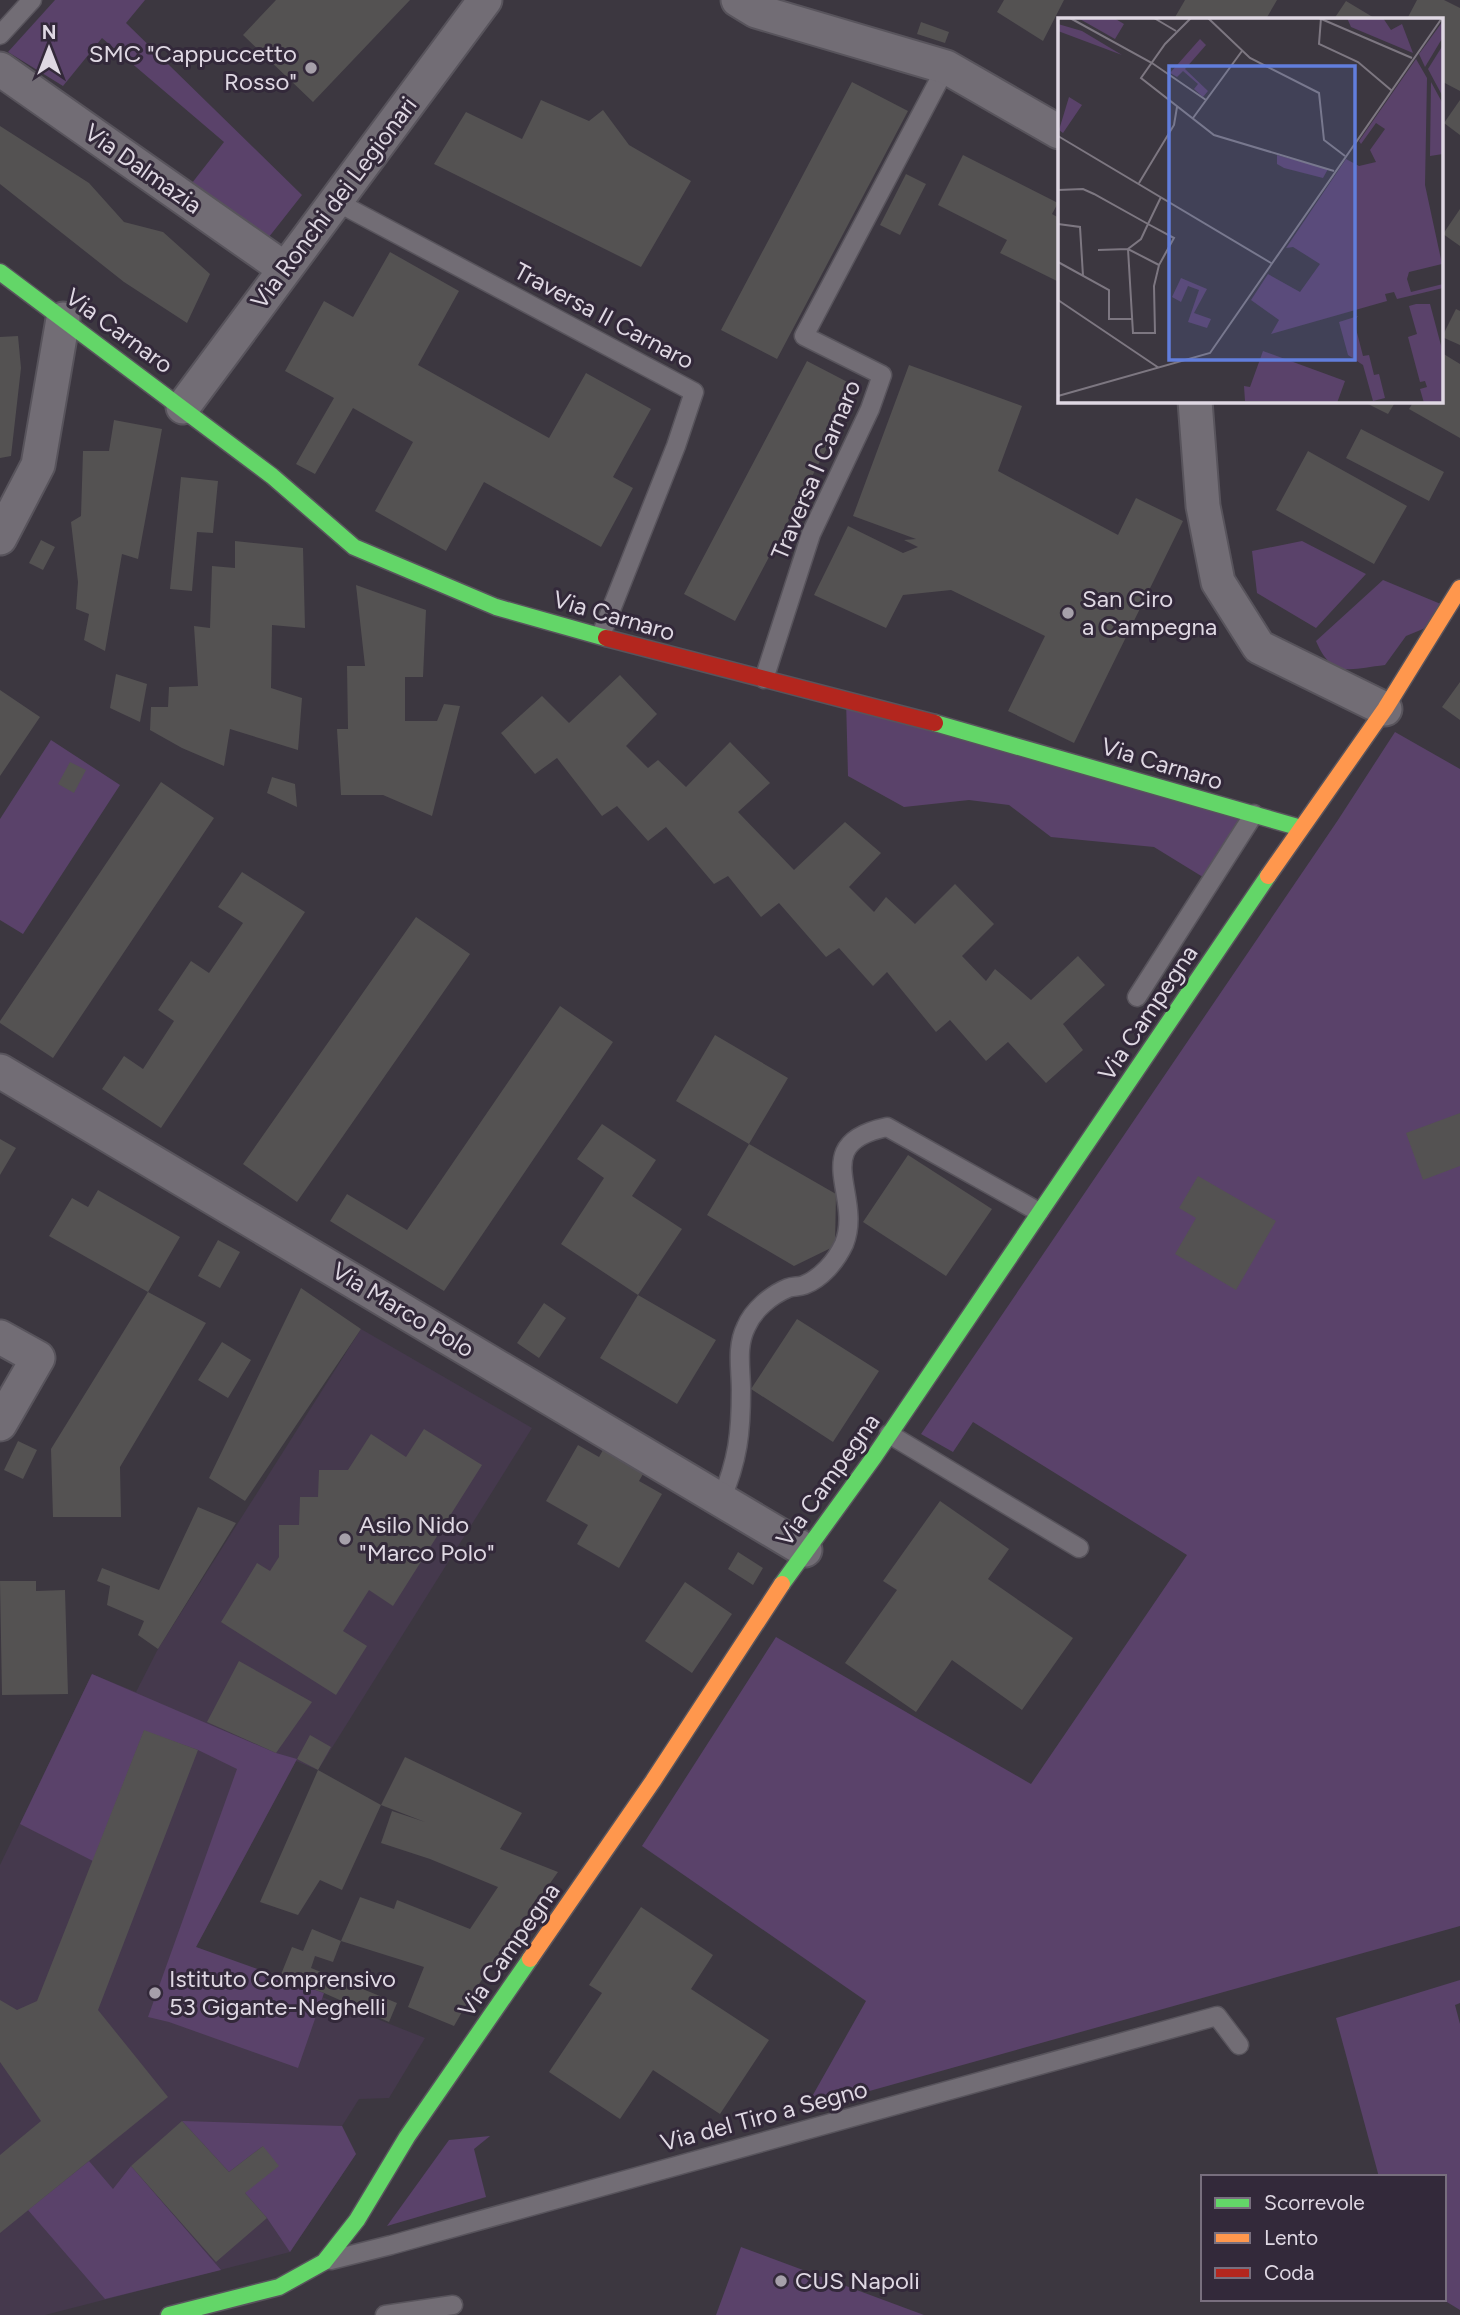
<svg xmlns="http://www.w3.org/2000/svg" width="1460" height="2315" viewBox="0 0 1460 2315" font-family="Figtree,sans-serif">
  <rect width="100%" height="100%" fill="#3c3740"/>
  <path fill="#45394d" d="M 361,1329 L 532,1428 L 318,1770 L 296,1761 L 196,1947 L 425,2038 L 389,2098 L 359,2099 L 342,2126 L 356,2154 L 290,2252 L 45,2315 L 0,2315 L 0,1865 L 92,1674 L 136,1692 L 158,1649 Z"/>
  <path fill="#5a426a" d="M 55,0 L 145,0 L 126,23 L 302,195 L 265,242 L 192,183 L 224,142 L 102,38 L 63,86 L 8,52 Z
    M 1302,541 L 1366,574 L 1316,628 L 1257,593 L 1252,551 Z
    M 1383,580 L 1448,607 L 1423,629 L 1406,636 L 1385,665 C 1350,669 1332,679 1316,641 Z
    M 846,699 L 1254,814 L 1211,882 L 1154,847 L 1051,837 L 1009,805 L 969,800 L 904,807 L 848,776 Z
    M 1395,732 L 1460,769 L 1460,1926 L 805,2109 L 866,2001 L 642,1846 L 776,1637 L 1031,1784 L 1187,1555 L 973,1422 L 953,1452 L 921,1434 L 1338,820 Z
    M 51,740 L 120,785 L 23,934 L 0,920 L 0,819 Z
    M 92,1674 L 276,1753 L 297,1759 L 196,1947 L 324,1993 L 298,2068 L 169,2022 L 148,2017 L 237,1769 L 198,1750 L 144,1731 L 93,1861 L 20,1824 Z
    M 1460,1980 L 1460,2003 L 1455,2005 L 1460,2024 L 1460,2310 L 1442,2299 L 1444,2299 L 1444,2177 L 1379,2177 L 1336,2018 Z
    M 182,2121 L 342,2126 L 356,2154 L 290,2252 L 267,2218 L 245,2193 L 263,2146 L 229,2172 Z
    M 490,2136 L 474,2149 L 486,2197 L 387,2226 L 449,2140 Z
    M 89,2161 L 113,2189 L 131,2166 L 221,2270 L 105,2299 L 28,2210 Z
    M 741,2247 L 924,2315 L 716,2315 Z"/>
  <path fill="#545252" d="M 276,0 L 410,0 L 313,102 L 243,35 Z
    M 1004,0 L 1064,0 L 1043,41 L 997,12 Z
    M 1185,0 L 1277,0 L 1266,19 L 1174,19 Z
    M 1417,0 L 1444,0 L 1460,8 L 1460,91 L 1441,81 L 1441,19 L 1407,19 Z
    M 1346,1 L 1376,19 L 1334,19 Z
    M 921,22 L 949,32 L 945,43 L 917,34 Z
    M 852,82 L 908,111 L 777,359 L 721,330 Z
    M 541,100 L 589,121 L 603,110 L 629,145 L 691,181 L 641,267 L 434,164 L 466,112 L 522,139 Z
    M 1460,100 L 1460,135 L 1444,123 Z
    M 0,126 L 89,183 L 124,222 L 163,232 L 210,274 L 187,323 L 124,282 L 0,184 Z
    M 963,155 L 1058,203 L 1052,214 L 1059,218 L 1059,282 L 1000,253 L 1007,240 L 938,205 Z
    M 906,174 L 926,184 L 900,235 L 880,225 Z
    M 1460,209 L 1460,246 L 1443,234 Z
    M 390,252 L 459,291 L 418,365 L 549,438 L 586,373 L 651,409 L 613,477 L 633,488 L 601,547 L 484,482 L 446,551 L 375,511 L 413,442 L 353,408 L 315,474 L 296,464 L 334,398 L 285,371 L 324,301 L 353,317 Z
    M 1456,309 L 1460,311 L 1460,345 L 1442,337 Z
    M 18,336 L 21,368 L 11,456 L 0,458 L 0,337 Z
    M 1442,353 L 1460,364 L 1460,438 L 1409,409 L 1414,401 L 1441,401 Z
    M 807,361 L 859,388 L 735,621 L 684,594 Z
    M 909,365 L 1022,406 L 998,471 L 1118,535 L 1136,498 L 1183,521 L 1074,743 L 1008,711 L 1045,636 L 951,590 L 903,595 L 886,628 L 814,595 L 848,526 L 903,553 L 918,547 L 904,540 L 916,539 L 853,516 Z
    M 1362,401 L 1396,401 L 1388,414 Z
    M 114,420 L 162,429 L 138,559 L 122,554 L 105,651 L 84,640 L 89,614 L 76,609 L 78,582 L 71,522 L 81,516 L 83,451 L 109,451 Z
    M 1361,429 L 1444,472 L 1429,501 L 1346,458 Z
    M 1308,451 L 1407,506 L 1374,564 L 1276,510 Z
    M 181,477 L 218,481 L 213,533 L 197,532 L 192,591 L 170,589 Z
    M 41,540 L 55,547 L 43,570 L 29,563 Z
    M 235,541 L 303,548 L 305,628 L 272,625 L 271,688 L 302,698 L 298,750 L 230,729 L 224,766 L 182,748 L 150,730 L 151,707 L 168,707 L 169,687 L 198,686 L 194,626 L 210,628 L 212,566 L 235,568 Z
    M 356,585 L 426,610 L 423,677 L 405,677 L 405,721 L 437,721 L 444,704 L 460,706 L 432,816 L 383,795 L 341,795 L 337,729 L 348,729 L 347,666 L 365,666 Z
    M 116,674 L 147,684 L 140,722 L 110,708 Z
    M 620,675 L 657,714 L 626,746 L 648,768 L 658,760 L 686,787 L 730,742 L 770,783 L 738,812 L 794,870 L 845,822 L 881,853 L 849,887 L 874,912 L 886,897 L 915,924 L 955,884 L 994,924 L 962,956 L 986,981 L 995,969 L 1031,1000 L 1078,956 L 1105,985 L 1063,1024 L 1083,1050 L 1046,1083 L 1008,1042 L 986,1061 L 950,1020 L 936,1032 L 887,972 L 873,986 L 839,948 L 826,957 L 779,903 L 761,917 L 728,876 L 714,884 L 666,827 L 648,841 L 617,806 L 602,816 L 557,758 L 535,774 L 501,733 L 542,696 L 569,723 Z
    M 1460,682 L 1460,720 L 1442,707 Z
    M 0,690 L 40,717 L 0,776 Z
    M 70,762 L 86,770 L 74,793 L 58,784 Z
    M 272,777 L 295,784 L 297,807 L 267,793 Z
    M 161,782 L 214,818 L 53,1058 L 0,1023 L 0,1021 Z
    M 242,872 L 305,912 L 161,1128 L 102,1089 L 124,1056 L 143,1069 L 174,1021 L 158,1010 L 191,961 L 209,973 L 243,923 L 218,907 Z
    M 416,917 L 470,954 L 297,1202 L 243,1164 Z
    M 560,1006 L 613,1042 L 444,1291 L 330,1221 L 347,1194 L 407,1230 Z
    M 715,1035 L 788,1078 L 749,1144 L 836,1194 L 835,1246 L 794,1266 L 707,1215 L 749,1144 L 676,1101 Z
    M 1460,1113 L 1460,1166 L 1423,1180 L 1406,1133 Z
    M 602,1124 L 656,1160 L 632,1196 L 682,1229 L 638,1295 L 561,1244 L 604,1178 L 577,1159 Z
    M 0,1139 L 16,1148 L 0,1175 Z
    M 908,1155 L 992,1209 L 946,1276 L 863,1222 Z
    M 1198,1176 L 1276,1221 L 1236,1290 L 1175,1254 L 1196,1218 L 1179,1208 Z
    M 98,1190 L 180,1237 L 148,1292 L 49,1236 L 72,1198 L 88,1207 Z
    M 218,1240 L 240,1252 L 220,1288 L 198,1276 Z
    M 301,1288 L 361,1329 L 245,1501 L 209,1478 Z
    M 148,1292 L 206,1323 L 120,1467 L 121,1517 L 53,1517 L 51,1449 Z
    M 638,1295 L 716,1340 L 677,1404 L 600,1358 Z
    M 544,1303 L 566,1318 L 539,1358 L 517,1343 Z
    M 797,1319 L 879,1371 L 833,1442 L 751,1389 Z
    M 222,1342 L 251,1360 L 228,1398 L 198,1380 Z
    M 424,1429 L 482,1465 L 393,1606 L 369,1590 L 343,1631 L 367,1646 L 336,1695 L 221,1622 L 257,1563 L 270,1571 L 279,1557 L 279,1525 L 299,1525 L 300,1497 L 318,1497 L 319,1470 L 348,1470 L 371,1434 L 406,1457 Z
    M 18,1441 L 37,1450 L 23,1479 L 4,1470 Z
    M 578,1445 L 599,1457 L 603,1450 L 643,1474 L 639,1481 L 662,1494 L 619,1568 L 577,1544 L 588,1525 L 546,1501 Z
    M 940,1501 L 1009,1549 L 988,1579 L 1073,1638 L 1022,1710 L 952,1660 L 916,1712 L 845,1663 L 897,1590 L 883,1581 Z
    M 198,1507 L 236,1523 L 158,1649 L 138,1635 L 144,1621 L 107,1605 L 110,1586 L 97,1581 L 102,1568 L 159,1590 Z
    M 738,1552 L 763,1568 L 753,1585 L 728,1569 Z
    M 0,1581 L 36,1581 L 36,1591 L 65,1590 L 68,1694 L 2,1695 Z
    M 685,1582 L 732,1614 L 692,1673 L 645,1641 Z
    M 239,1661 L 312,1702 L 276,1753 L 207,1722 Z
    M 144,1730 L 198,1750 L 98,2010 L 168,2097 L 0,2233 L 0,2155 L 41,2121 L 0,2062 L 0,2000 L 17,2010 L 37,2001 Z
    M 310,1735 L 331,1747 L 318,1770 L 297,1759 Z
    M 405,1757 L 522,1813 L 500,1849 L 558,1872 L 474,1991 L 454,2026 L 408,2007 L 424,1967 L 341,1941 L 333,1962 L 315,1956 L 311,1968 L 397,2003 L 389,2022 L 324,1993 L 280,1977 L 292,1947 L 303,1951 L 312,1929 L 341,1941 L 360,1897 L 394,1909 L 397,1900 L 470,1929 L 498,1887 L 430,1859 L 381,1843 L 392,1811 L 425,1822 L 381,1805 Z
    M 318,1770 L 381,1805 L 342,1890 L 320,1880 L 298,1915 L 260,1902 Z
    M 641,1907 L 713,1955 L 691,1989 L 769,2040 L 720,2114 L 653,2070 L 620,2119 L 549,2072 L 602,1993 L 589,1985 Z
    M 182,2121 L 229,2172 L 263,2146 L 279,2166 L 245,2193 L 267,2218 L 216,2262 L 131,2166 Z"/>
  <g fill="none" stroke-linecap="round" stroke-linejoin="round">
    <defs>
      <path id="lane" d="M 0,35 L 32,0
        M 335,201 L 694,392 L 676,446 L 601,635
        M 764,679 L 811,534 L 870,409 L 882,375 L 804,336 L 946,67
        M 1137,997 L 1254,814
        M 889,1434 L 1079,1548
        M 721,1500 C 738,1460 741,1433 741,1390 C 741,1369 736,1347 746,1327 C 753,1310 771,1295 788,1288 C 793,1286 799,1287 804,1285 C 822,1278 836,1261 844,1244 C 864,1195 806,1144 887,1127 L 1039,1212
        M 331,2260 L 391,2245 L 1217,2016 L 1239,2045
        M 385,2315 L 453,2305"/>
      <path id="street" d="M 738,0 L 756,11 L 946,67 L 1059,132
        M 0,69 L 285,269
        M 1195,401 L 1203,506 L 1218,582 L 1259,647 L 1385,709
        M 183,407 L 485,0
        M 0,538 L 38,465 L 63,319
        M 0,1071 L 805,1550
        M 0,1337 L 38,1358 L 0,1424"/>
      <path id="fast" d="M 0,272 L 272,476 L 354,547 L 496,607 L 606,638
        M 935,723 L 1301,828
        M 782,1584 L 874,1457 L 1268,876
        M 169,2315 L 279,2287 L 324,2262 L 357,2220 L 407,2137 L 530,1959"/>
      <path id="slow" d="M 1268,876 L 1385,709 L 1460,588
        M 530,1959 L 653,1781 L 782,1584"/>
      <path id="jam" d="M 606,638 L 935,723"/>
    </defs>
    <use href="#lane" stroke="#58545c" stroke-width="21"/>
    <use href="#street" stroke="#58545c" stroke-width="37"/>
    <use href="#fast" stroke="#58545c" stroke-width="19"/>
    <use href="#slow" stroke="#58545c" stroke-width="19"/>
    <use href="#jam" stroke="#58545c" stroke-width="19"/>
    <use href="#lane" stroke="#726d75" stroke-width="18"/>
    <use href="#street" stroke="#726d75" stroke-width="33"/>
    <use href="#fast" stroke="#63d668" stroke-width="16"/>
    <use href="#slow" stroke="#ff974d" stroke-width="16"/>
    <use href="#jam" stroke="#b3261e" stroke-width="16"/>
  </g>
  <g fill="#a6a0aa" stroke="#33293a" stroke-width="2.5">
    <circle cx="311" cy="68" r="7"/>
    <circle cx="1068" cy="613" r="7"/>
    <circle cx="345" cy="1539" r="7"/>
    <circle cx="155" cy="1993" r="7"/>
    <circle cx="781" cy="2281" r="7"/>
  </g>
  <g text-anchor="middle" stroke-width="6" stroke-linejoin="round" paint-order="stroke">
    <g font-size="24" fill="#dfd8e3" stroke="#33293a" text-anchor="start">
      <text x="297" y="62" text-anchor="end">SMC "Cappuccetto<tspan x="297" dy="28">Rosso"</tspan></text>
      <text x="1082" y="607">San Ciro<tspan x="1082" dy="28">a Campegna</tspan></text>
      <text x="359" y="1533">Asilo Nido<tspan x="359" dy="28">"Marco Polo"</tspan></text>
      <text x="169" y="1987">Istituto Comprensivo<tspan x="169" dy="28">53 Gigante-Neghelli</tspan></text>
      <text x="795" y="2289">CUS Napoli</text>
    </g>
    <g font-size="24" fill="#dfd8e3" stroke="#33293a">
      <text transform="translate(143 169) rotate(35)" y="8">Via Dalmazia</text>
      <text transform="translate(334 203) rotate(-53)" y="8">Via Ronchi dei Legionari</text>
      <text transform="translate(604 316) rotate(28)" y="8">Traversa II Carnaro</text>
      <text transform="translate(119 331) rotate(36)" y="8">Via Carnaro</text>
      <text transform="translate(816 470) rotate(-67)" y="8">Traversa I Carnaro</text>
      <text transform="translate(614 616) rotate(16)" y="8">Via Carnaro</text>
      <text transform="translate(1162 764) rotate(17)" y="8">Via Carnaro</text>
      <text transform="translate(1148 1013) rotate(-56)" y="8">Via Campegna</text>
      <text transform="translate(403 1310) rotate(31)" y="8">Via Marco Polo</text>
      <text transform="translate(828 1480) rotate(-54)" y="8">Via Campegna</text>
      <text transform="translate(509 1950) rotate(-55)" y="8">Via Campegna</text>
      <text transform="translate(764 2116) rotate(-15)" y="8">Via del Tiro a Segno</text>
    </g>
  </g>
  <g transform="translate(1058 18)">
    <rect width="385" height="385" fill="#3c3740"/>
    <path d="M 20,0 L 56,0 L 66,6 L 57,21 ZM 289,0 L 325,0 L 333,12 L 344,6 L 355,35 L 293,9 ZM 385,3 L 385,19 L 367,49 L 361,36 ZM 0,6 L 24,13 L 64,37 L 0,13 ZM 142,21 L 148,27 L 127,51 L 150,73 L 145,79 L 136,71 L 140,66 L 125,53 L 119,59 L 112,55 ZM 385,27 L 385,79 L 370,51 ZM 358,41 L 369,60 L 367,167 L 384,246 L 351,254 L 349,261 L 353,274 L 385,266 L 385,270 L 339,281 L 336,274 L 327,276 L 329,283 L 213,316 L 221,302 L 193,282 L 210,256 L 242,274 L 262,246 L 235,229 L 228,230 L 288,141 L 301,148 L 318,144 L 312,132 L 327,111 L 318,105 L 303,126 L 301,123 ZM 373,64 L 385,86 L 385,136 L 372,138 ZM 11,79 L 24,87 L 5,115 L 1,112 ZM 219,137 L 270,151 L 265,160 L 226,150 L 219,146 ZM 123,260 L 149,271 L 136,295 L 153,301 L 149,310 L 130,304 L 141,272 L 130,268 L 123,284 L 114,279 ZM 358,286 L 372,286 L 385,335 L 385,385 L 366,385 L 362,371 L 369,369 L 367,363 L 362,364 L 350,319 L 359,316 L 351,288 ZM 300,298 L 296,303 L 305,338 L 311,337 L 316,357 L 321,356 L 327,380 L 315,383 L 305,347 L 290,337 L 281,304 ZM 205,333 L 287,363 L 279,385 L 187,383 L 186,368 L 192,369 Z" fill="#5a426a"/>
    <path fill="none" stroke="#7d7781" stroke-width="2" d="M 12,0 L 94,45 L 148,82M 96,0 L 118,13M 133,0 L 107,26 L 83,60 L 156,117 L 276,153M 150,0 L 192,40 L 261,75 L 266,122 L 287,138M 261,0 L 354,40M 263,0 L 261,26 L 300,44 L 333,72M 135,100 L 184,33M 0,118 L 213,245M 81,165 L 116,107 L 119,89M 0,172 L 25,171 L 36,176 L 90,206 L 116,220 L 101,247 L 96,268 L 97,315 L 75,315 L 70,231 L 83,221 L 90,206 L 103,179M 0,206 L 22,209 L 25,258M 40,232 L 70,231 L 101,247M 0,244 L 51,272 L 51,301 L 75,301M 0,282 L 101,350M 0,378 L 152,335 L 384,0"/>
    <path fill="#617edc" fill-opacity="0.15" stroke="#617edc" stroke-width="3.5" d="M 111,48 L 297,48 L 297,342 L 111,342 Z"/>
    <rect width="385" height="385" fill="none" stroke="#dfd8e3" stroke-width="3.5"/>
  </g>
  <rect x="1201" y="2175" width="245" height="126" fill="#33293a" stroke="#786f7e" stroke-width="2"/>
  <rect x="1215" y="2198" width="35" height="10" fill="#63d668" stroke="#786f7e" stroke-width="2"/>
  <text x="1264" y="2210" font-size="21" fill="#dfd8e3">Scorrevole</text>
  <rect x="1215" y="2233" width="35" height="10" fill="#ff974d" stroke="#786f7e" stroke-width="2"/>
  <text x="1264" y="2245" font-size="21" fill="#dfd8e3">Lento</text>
  <rect x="1215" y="2268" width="35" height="10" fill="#b3261e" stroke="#786f7e" stroke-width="2"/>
  <text x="1264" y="2280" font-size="21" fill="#dfd8e3">Coda</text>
  <g transform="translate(49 49)" stroke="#33293a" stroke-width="5" paint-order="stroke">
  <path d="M0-5L12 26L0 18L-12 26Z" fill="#dfd8e3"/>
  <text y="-10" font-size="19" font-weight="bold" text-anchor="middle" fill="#dfd8e3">N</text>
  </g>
</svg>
